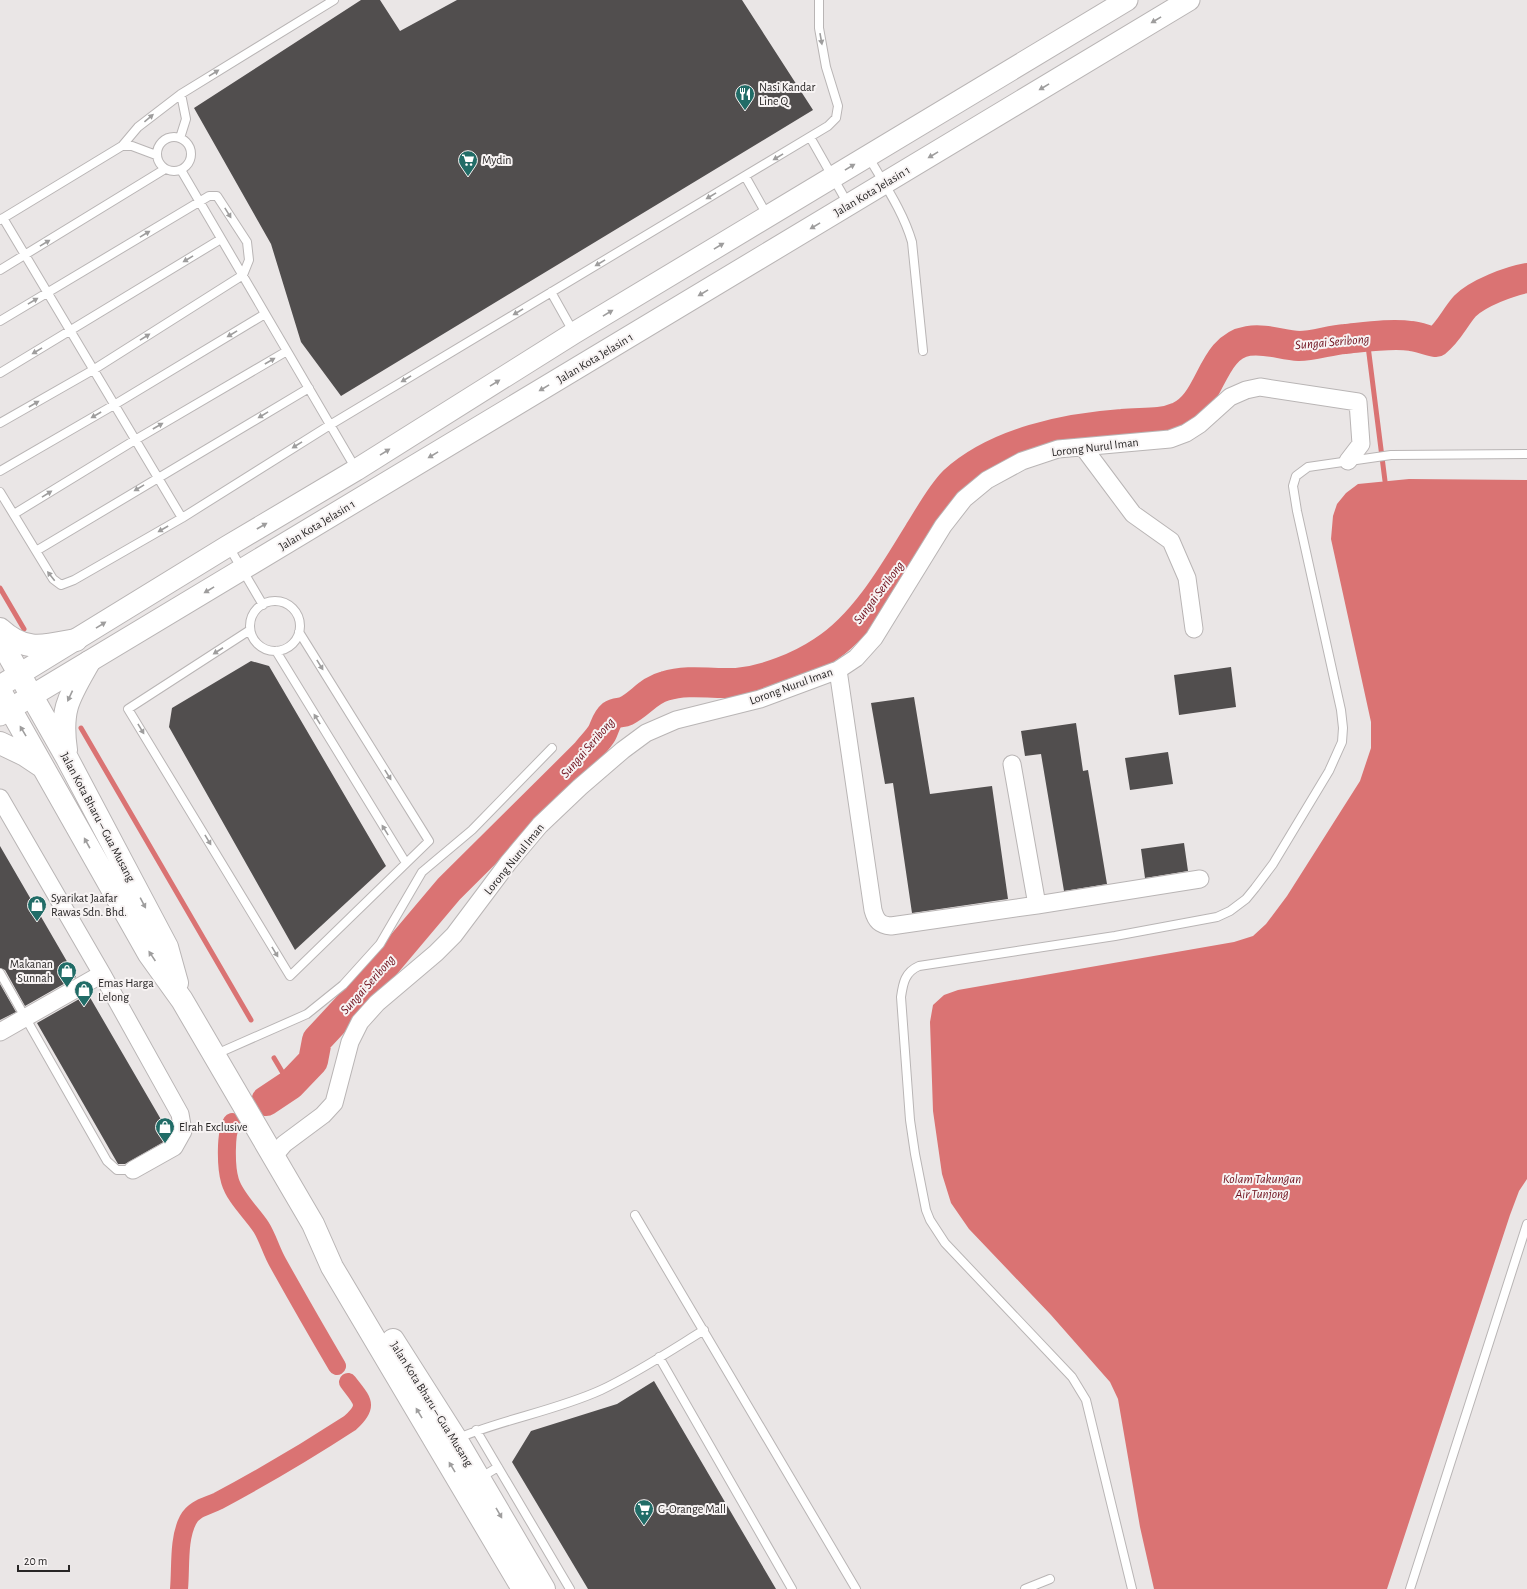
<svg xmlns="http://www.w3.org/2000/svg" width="1527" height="1589" viewBox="0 0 1527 1589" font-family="'Alegreya Sans',sans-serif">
  <rect width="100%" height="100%" fill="#eae6e6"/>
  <path fill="#da7373" d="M 1409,479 L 1527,480 L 1527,1179 L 1519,1191 L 1510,1215 L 1387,1589 L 1154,1589 L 1140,1527 L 1118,1399 L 1110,1382 L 1051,1315 L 969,1229 L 951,1203 L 942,1174 L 933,1111 L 930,1022 L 933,1005 L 944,995 L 958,990 L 1234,942 L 1253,936 L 1266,924 L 1287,896 L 1360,781 L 1371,748 L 1371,722 L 1331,539 L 1333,516 L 1337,504 L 1346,493 L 1358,484 Z"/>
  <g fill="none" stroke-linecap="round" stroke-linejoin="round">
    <path stroke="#da7373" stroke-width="5" d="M 1367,338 L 1385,481
      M 0,588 L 24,629
      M 81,728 L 251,1020
      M 274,1058 L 290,1085"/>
    <path stroke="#da7373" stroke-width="18" d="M 232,1122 C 225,1133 226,1168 230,1181 C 235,1198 251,1212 261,1227 C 268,1238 271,1251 278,1263 C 297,1297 317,1332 337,1366
      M 179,1589 C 181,1568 178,1539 188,1520 C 194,1508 208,1506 218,1501 C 263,1477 307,1451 350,1423 C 370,1405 362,1401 348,1382"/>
    <path stroke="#da7373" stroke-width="30" d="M 266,1101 L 290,1085 L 313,1061 L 317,1040 L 368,985 L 449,889 L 586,753 C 591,746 598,740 602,733 C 605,727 606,720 612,715 C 616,712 622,713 626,711 C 640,704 649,690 665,686 C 688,679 713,684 737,683 C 766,680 799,667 823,651 C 864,625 894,573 919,532 C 930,515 940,495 954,481 C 997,442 1066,428 1122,424 C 1141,422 1160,425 1178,417 C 1212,403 1210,347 1248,341 C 1265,338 1282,345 1299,346 C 1314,346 1330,340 1345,339 C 1365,337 1392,333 1411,336 C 1420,337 1428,341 1436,342 C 1449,332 1455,317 1465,306 C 1478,293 1510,281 1527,278"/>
  </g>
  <path fill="#514e4e" d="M 361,0 L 380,0 L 400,31 L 457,0 L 742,0 L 813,110 L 341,396 L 301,342 L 271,244 L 194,108 Z
    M 251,661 L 269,666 L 386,866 L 295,950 L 169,727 L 172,708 Z
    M 1231,667 L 1236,707 L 1179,715 L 1174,675 Z
    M 914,697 L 930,794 L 992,786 L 1008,899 L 912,913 L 893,783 L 885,784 L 871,703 Z
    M 1076,723 L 1083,771 L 1088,770 L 1107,884 L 1064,891 L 1041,754 L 1025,756 L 1021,731 Z
    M 1168,752 L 1173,784 L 1130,790 L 1125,758 Z
    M 1184,843 L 1188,871 L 1145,878 L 1141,849 Z
    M 0,846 L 76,977 L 25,1006 L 5,970 L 0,968 Z
    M 0,984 L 16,1012 L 0,1020 Z
    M 88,994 L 170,1135 L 167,1140 L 125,1164 L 118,1164 L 37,1023 Z
    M 654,1381 L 776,1589 L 588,1589 L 512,1462 L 531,1431 L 617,1404 Z"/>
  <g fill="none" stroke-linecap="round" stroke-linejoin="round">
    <defs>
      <path id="service" d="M157 154a17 17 0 1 1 34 0a17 17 0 1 1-34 0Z
        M 810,137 L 848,204
        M 180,138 L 186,119 L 181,94
        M 122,146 L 132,146 L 156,155
        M 868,156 C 884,184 903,211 912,242 L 923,351
        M 181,170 L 356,469
        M 745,176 L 767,215
        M 3,218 L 182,518
        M 0,220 L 122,146 L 138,127 L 181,94 L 334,0
        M 0,270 L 165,169
        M 551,292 L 574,333
        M 0,321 L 209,196 L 217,196 L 247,242 L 249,260 L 243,275 L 93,370 L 0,423
        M 0,373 L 221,239
        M 0,471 L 114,405 L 265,314
        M 0,492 L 53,579 L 61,585 L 74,580 L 182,518 L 330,425 L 828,126 L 836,118 L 838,106 L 826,67 L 819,28 L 819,0
        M 14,514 L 135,440 L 287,351
        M 229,547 L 263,605
        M 36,551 L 309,388
        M250 626a25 25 0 1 1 50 0a25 25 0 1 1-50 0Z
        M 250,630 L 128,709 L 290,976 L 429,841 L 299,632
        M 276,651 L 406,863
        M 0,973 L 107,1161 L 117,1170 L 133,1170
        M 214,1055 L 307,1014 L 343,985 L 380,944 L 422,872 L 472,830 L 552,748
        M 635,1215 L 856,1589
        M 659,1357 L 792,1589
        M 476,1430 L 570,1589
        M 456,1439 C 503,1419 555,1411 601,1390 C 637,1373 670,1351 704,1330
        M 480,1478 L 498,1467
        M 1025,1589 L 1050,1579
        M 1132,1589 L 1086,1400 L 1072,1377 L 945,1243 L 930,1220 L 926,1210 L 915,1154 L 910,1120 L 901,997 C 903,983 905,972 919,966 L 1115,936 L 1217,917 L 1230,911 L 1246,899 L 1255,888 L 1273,864 L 1329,771 L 1342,742 L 1343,728 L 1341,710 L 1297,511 L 1293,486 L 1296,476 L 1308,467 L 1391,455 L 1527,454
        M 1410,1589 L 1527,1224"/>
      <path id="minor" d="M 1083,447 L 1133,514 L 1171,541 L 1187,578 L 1194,629
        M 838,670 L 873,910 C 876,921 880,925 891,926 L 1037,905 L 1012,764
        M 0,798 L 102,974 L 180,1114 L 183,1131 L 174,1147 L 133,1170
        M 1037,905 L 1200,879
        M 0,1032 L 102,974
        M 273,1157 L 284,1144 L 323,1115 L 334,1103 L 350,1042 L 360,1022 L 377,1003 L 436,953 L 454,935 L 508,863 L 540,825 L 580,787 L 623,750 L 646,733 L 676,720 L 760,699 L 838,670 L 856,658 L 874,638 L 943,526 L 964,499 L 987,480 L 1022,461 L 1058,449 L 1170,439 L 1186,433 L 1200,424 L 1230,397 L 1246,390 L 1260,387 L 1358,402 L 1361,444 L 1348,461"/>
      <path id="tertiary" d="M 0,686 L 228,546 L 356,470 L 574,333 L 1127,0
        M 0,715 L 1189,0"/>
      <path id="primary" d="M 0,629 C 26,653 44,646 76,640
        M 0,640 L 67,758 L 167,947 L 177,983
        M 0,691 L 149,954 L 182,1000 L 313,1224 L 332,1267 L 523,1589
        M 0,743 L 25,755 L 43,767
        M 66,750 C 60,709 69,697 89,662
        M 393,1340 L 456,1439 L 544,1589"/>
    </defs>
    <use href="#service" stroke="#b9b5b5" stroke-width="10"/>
    <use href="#minor" stroke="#b9b5b5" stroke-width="19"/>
    <use href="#tertiary" stroke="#b9b5b5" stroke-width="23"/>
    <use href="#primary" stroke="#b9b5b5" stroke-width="24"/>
    <use href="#service" stroke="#fff" stroke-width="8"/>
    <use href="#minor" stroke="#fff" stroke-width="17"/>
    <use href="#tertiary" stroke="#fff" stroke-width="21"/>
    <use href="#primary" stroke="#fff" stroke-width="22"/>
  </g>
  <defs><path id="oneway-solid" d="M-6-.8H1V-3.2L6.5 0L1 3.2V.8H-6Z"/></defs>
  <g fill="#9e9d9d">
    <use href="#oneway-solid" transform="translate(1156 20) rotate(149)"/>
    <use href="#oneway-solid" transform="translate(821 39) rotate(80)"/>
    <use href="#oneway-solid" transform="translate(214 73) rotate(-32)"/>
    <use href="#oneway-solid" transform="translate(1044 87) rotate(149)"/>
    <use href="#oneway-solid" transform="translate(149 118) rotate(-40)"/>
    <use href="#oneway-solid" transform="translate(933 155) rotate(149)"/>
    <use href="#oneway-solid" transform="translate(778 157) rotate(149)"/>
    <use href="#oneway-solid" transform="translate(850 167) rotate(-31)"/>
    <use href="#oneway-solid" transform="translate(711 196) rotate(149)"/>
    <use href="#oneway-solid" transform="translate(228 213) rotate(58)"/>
    <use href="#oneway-solid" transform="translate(815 226) rotate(149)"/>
    <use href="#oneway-solid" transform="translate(145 234) rotate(-31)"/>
    <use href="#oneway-solid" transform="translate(45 243) rotate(-31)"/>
    <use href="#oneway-solid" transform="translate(719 246) rotate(-31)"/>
    <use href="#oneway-solid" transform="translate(188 259) rotate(149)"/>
    <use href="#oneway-solid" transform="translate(600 263) rotate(149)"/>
    <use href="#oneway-solid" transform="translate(703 293) rotate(149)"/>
    <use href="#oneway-solid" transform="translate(33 301) rotate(-31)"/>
    <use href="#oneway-solid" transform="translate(518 312) rotate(149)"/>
    <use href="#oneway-solid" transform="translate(608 313) rotate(-31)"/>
    <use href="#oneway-solid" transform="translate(232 334) rotate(149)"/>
    <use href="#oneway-solid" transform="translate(145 337) rotate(-32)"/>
    <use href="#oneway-solid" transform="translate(37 351) rotate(149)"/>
    <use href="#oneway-solid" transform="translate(270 361) rotate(-30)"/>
    <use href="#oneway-solid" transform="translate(406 379) rotate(149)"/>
    <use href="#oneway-solid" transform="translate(495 383) rotate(-32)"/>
    <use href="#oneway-solid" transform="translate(544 388) rotate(149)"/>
    <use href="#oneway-solid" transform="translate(34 404) rotate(-30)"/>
    <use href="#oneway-solid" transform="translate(96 415) rotate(150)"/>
    <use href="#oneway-solid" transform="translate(263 415) rotate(149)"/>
    <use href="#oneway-solid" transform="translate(158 426) rotate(-30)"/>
    <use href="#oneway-solid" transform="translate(297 445) rotate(148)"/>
    <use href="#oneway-solid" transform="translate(385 452) rotate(-32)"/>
    <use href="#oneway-solid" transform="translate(433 455) rotate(149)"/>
    <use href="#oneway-solid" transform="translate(139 488) rotate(149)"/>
    <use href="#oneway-solid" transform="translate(47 494) rotate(-32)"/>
    <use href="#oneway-solid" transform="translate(262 526) rotate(-30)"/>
    <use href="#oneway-solid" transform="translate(163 529) rotate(150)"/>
    <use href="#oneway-solid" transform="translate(51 576) rotate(-128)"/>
    <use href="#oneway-solid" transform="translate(209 590) rotate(149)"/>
    <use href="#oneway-solid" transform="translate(101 625) rotate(-32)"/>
    <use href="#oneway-solid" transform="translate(218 651) rotate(147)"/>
    <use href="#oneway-solid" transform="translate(320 665) rotate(58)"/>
    <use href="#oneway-solid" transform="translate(70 696) rotate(115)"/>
    <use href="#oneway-solid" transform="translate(317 719) rotate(-122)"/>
    <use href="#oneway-solid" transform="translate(141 729) rotate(59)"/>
    <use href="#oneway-solid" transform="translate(23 731) rotate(-121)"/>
    <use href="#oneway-solid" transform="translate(388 775) rotate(58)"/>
    <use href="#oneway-solid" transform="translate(385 830) rotate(-122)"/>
    <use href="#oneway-solid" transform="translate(208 840) rotate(59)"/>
    <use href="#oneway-solid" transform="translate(87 843) rotate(-119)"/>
    <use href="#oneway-solid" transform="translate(143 903) rotate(62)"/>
    <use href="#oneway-solid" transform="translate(275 952) rotate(59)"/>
    <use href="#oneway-solid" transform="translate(152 956) rotate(-124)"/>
    <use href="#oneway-solid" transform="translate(419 1413) rotate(-121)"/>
    <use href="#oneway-solid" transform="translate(452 1467) rotate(-121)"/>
    <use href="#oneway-solid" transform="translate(499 1513) rotate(60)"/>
  </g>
  <defs>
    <symbol id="restaurant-pin" viewBox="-11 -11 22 30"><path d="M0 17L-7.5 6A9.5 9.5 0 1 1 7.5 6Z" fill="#216c67" stroke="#f7f3f3"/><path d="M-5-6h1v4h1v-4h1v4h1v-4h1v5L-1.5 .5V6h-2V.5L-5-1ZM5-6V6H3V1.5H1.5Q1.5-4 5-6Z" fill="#fff"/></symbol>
    <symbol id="supermarket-pin" viewBox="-11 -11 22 30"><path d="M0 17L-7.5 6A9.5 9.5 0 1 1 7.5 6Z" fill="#216c67" stroke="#f7f3f3"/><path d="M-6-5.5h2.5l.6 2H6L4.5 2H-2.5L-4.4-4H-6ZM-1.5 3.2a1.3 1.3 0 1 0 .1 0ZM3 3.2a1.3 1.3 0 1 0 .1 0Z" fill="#fff"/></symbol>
    <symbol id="shop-pin" viewBox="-11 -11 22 30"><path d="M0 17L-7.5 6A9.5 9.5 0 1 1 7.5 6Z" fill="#216c67" stroke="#f7f3f3"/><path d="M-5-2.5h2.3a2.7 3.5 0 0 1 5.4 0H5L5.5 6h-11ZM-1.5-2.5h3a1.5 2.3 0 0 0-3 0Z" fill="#fff"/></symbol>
  </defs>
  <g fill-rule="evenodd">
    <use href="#restaurant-pin" x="734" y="83" width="22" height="30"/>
    <use href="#supermarket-pin" x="457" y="149" width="22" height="30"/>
    <use href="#shop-pin" x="26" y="894" width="22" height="30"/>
    <use href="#shop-pin" x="56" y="960" width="22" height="30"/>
    <use href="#shop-pin" x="73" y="979" width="22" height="30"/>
    <use href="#shop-pin" x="154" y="1116" width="22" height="30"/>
    <use href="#supermarket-pin" x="633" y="1498" width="22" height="30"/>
  </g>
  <g text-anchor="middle" stroke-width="4" stroke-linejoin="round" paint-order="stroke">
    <g font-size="12" fill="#282626" stroke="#f7f3f3" text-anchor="start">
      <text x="759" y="91">Nasi Kandar<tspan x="759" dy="14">Line Q</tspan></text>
      <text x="482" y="164">Mydin</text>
      <text x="51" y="902">Syarikat Jaafar<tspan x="51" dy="14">Rawas Sdn. Bhd.</tspan></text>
      <text x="53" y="968" text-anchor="end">Makanan<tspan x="53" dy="14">Sunnah</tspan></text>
      <text x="98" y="987">Emas Harga<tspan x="98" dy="14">Lelong</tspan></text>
      <text x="179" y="1131">Elrah Exclusive</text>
      <text x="658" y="1513">G-Orange Mall</text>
    </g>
    <g font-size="12" fill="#282626" stroke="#f7f3f3">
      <text transform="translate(872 191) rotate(-31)" y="4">Jalan Kota Jelasin 1</text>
      <text transform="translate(595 358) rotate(-31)" y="4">Jalan Kota Jelasin 1</text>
      <text transform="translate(1095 447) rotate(-7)" y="4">Lorong Nurul Iman</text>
      <text transform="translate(317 525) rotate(-31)" y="4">Jalan Kota Jelasin 1</text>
      <text transform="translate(791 686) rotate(-20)" y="4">Lorong Nurul Iman</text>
      <text transform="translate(98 817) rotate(62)" y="4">Jalan Kota Bharu – Gua Musang</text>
      <text transform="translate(514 859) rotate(-51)" y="4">Lorong Nurul Iman</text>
      <text transform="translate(432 1404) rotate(58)" y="4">Jalan Kota Bharu – Gua Musang</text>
    </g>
    <g font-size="13" font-style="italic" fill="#6e0f1b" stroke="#f7f3f3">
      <text transform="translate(1332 341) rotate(-5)" y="5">Sungai Seribong</text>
      <text transform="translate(878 592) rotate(-53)" y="5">Sungai Seribong</text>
      <text transform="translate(587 747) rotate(-49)" y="5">Sungai Seribong</text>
      <text transform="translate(367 984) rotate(-48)" y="5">Sungai Seribong</text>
      <text x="1262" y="1183">Kolam Takungan<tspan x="1262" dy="15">Air Tunjong</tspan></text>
    </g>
  </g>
  <path d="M18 1565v6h51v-6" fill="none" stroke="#282626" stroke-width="2"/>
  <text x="24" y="1565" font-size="12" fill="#282626" stroke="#f7f3f3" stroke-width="3" paint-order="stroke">20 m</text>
</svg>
